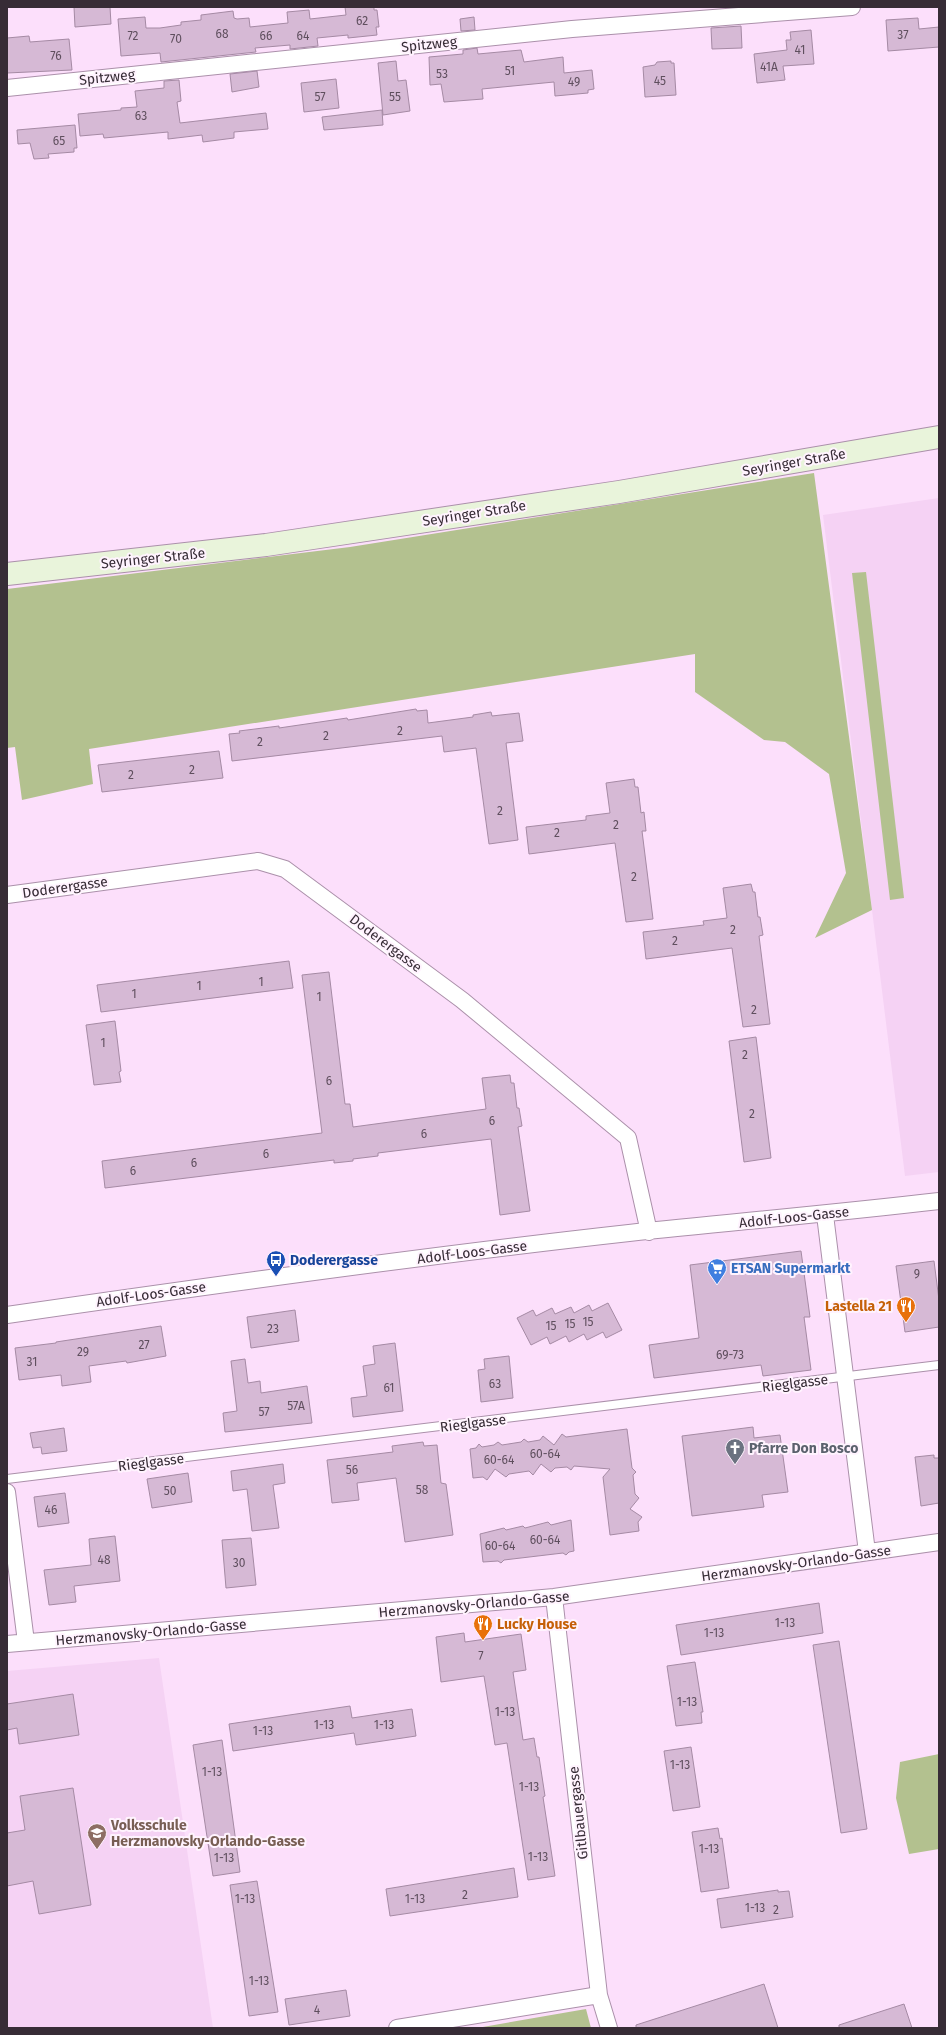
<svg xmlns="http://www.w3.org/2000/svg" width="946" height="2035" viewBox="0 0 946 2035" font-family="'Fira Sans',sans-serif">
  <rect width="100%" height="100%" fill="#fcdffb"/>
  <path fill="#f5d2f4" d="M 939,498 L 939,1172 L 905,1176 L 823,515 Z
    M 159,1658 L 213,2028 L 7,2028 L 7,1671 Z"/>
  <path fill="#b3c18f" d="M 814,473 L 872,910 L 815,938 L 846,873 L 829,774 L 785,742 L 764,740 L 695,692 L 695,654 L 89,749 L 93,784 L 22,800 L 15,747 L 7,748 L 7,589 L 350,547 Z
    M 866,572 L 904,898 L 890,900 L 852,573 Z
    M 939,1754 L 939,1849 L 909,1854 L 896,1798 L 900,1762 Z
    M 586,2009 L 591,2028 L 477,2028 Z"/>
  <path fill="#d6b9d5" stroke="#a58aa4" d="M 74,7 L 110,7 L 111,24 L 75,27 Z
    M 345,7 L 374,7 L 374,10 L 377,10 L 379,27 L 376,27 L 377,35 L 348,38 L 348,35 L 317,38 L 318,46 L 290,49 L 290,45 L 255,48 L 256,52 L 161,62 L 160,53 L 121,56 L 118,19 L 145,17 L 146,28 L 160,28 L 181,25 L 181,22 L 201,20 L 201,15 L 233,11 L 234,18 L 237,19 L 249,18 L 250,27 L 288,23 L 287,12 L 309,10 L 310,19 L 346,15 Z
    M 474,17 L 475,30 L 461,31 L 460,19 Z
    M 918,18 L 919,29 L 939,27 L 939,47 L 888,51 L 886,20 Z
    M 741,26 L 742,48 L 712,49 L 711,28 Z
    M 811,30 L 814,64 L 783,66 L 785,80 L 757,83 L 754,54 L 787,50 L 786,40 L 791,40 L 790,32 Z
    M 29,36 L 30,42 L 69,39 L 72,70 L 7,73 L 7,38 Z
    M 477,48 L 478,54 L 521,50 L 524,62 L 563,57 L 564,73 L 592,70 L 594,89 L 588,90 L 588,93 L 555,96 L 554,82 L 482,89 L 483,99 L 444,102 L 441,84 L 430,85 L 429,57 L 463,54 L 463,50 Z
    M 396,61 L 398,81 L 406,80 L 410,111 L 383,115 L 378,63 Z
    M 671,61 L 671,63 L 674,63 L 676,95 L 645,97 L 643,67 L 655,65 L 657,62 Z
    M 257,71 L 259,87 L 232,92 L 230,74 Z
    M 336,79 L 339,108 L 304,112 L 301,83 Z
    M 179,80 L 181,101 L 177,102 L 180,123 L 266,113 L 268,129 L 234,132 L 234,138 L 203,142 L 202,135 L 168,139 L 168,132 L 104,138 L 103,134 L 80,136 L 78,114 L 121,110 L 121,108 L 137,107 L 135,91 L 164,88 L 164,81 Z
    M 382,110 L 383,125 L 324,130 L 322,117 Z
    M 75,125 L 77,148 L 74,148 L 74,152 L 48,154 L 49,158 L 34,159 L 30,143 L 18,144 L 17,130 Z
    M 416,709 L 417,711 L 427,710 L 428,723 L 473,717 L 473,715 L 491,712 L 492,716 L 519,713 L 523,741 L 506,743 L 518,840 L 489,844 L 476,748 L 444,752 L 442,736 L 232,761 L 229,734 L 240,733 L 239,731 L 279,726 L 279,728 L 347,718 L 348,720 Z
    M 219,751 L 223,778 L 102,792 L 98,765 Z
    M 634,779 L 635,787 L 638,787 L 641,813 L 644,812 L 646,831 L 642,831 L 653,919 L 626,922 L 615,843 L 529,854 L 526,827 L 586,820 L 586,816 L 610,813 L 606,783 Z
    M 751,884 L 753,892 L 755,892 L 758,917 L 760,917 L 763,935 L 759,936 L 770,1024 L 743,1027 L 732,948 L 646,959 L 643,932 L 704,925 L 703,921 L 727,918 L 723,888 Z
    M 289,961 L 293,988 L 101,1012 L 97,985 Z
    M 329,972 L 345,1104 L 350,1104 L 353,1127 L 486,1109 L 482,1078 L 510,1075 L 511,1083 L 514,1083 L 517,1108 L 519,1108 L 522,1126 L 518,1127 L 530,1211 L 500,1215 L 491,1139 L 378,1153 L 378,1156 L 353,1159 L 353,1161 L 334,1163 L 334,1160 L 105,1188 L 102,1161 L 322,1133 L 302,975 Z
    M 115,1021 L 121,1071 L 119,1072 L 121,1082 L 94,1085 L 86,1025 Z
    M 756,1037 L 771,1158 L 744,1162 L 729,1041 Z
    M 801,1251 L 810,1317 L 804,1317 L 811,1370 L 763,1376 L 761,1365 L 654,1378 L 649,1345 L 699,1338 L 690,1265 Z
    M 934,1261 L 939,1300 L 939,1327 L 905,1332 L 896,1266 Z
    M 608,1303 L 622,1330 L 606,1338 L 603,1332 L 587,1340 L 584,1334 L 569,1342 L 566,1336 L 550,1344 L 547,1337 L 531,1345 L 517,1318 L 533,1310 L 536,1316 L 552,1308 L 555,1314 L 571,1307 L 574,1313 L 589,1305 L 592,1311 Z
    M 295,1310 L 299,1341 L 251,1348 L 247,1317 Z
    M 161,1326 L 166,1356 L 127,1363 L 126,1361 L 89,1366 L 91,1382 L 62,1386 L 61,1375 L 19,1380 L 15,1348 L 56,1343 L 56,1342 Z
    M 395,1343 L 403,1411 L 353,1417 L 351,1398 L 367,1396 L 363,1366 L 375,1364 L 373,1346 Z
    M 509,1356 L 513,1398 L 481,1402 L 478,1370 L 485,1369 L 484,1359 Z
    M 245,1359 L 248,1383 L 260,1381 L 261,1393 L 307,1386 L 312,1423 L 225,1432 L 223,1413 L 237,1411 L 231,1361 Z
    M 753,1427 L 754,1438 L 780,1435 L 788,1492 L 762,1495 L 764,1507 L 692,1516 L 682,1436 Z
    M 64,1428 L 67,1451 L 42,1454 L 41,1447 L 33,1448 L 30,1433 Z
    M 627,1429 L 632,1468 L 636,1472 L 633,1475 L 635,1494 L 639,1498 L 630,1509 L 642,1517 L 638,1522 L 639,1531 L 610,1535 L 603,1477 L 610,1469 L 574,1466 L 571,1470 L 567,1467 L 555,1468 L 551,1472 L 541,1464 L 533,1475 L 529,1471 L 509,1474 L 506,1477 L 495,1469 L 487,1480 L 483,1477 L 473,1478 L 470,1449 L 476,1448 L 479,1444 L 482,1447 L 494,1445 L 498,1442 L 502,1445 L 521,1442 L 524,1439 L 528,1442 L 540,1440 L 543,1436 L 554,1445 L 562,1434 L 566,1437 Z
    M 423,1442 L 424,1446 L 437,1445 L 441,1483 L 446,1484 L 453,1535 L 405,1542 L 396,1478 L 357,1483 L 359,1500 L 332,1503 L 327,1460 L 393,1452 L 392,1446 Z
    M 934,1455 L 934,1458 L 939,1458 L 939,1503 L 921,1506 L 915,1457 Z
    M 283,1464 L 285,1483 L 273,1485 L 279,1528 L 252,1531 L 247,1489 L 233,1491 L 231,1471 Z
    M 188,1473 L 192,1502 L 152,1508 L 147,1479 Z
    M 65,1493 L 69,1523 L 38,1527 L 34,1497 Z
    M 571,1520 L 574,1551 L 569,1552 L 566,1555 L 563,1553 L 504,1560 L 501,1563 L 498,1561 L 483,1562 L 480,1534 L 504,1528 L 506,1530 L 523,1526 L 525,1528 L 548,1522 L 551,1525 Z
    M 115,1536 L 120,1581 L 74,1586 L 76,1602 L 49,1605 L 44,1570 L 91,1565 L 89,1539 Z
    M 251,1538 L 256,1585 L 226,1588 L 222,1540 Z
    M 819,1603 L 823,1633 L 681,1655 L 676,1625 Z
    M 464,1633 L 465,1642 L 521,1634 L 526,1670 L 513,1672 L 523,1740 L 534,1738 L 537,1757 L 539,1757 L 545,1796 L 543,1797 L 555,1876 L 528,1880 L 507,1743 L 495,1745 L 484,1676 L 441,1682 L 436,1637 Z
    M 839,1641 L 867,1829 L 841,1833 L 813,1645 Z
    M 695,1662 L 703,1712 L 701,1712 L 702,1723 L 676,1726 L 667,1666 Z
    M 73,1694 L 79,1735 L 19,1744 L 17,1728 L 7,1730 L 7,1704 Z
    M 350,1706 L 352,1718 L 412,1709 L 416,1736 L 356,1745 L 354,1733 L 233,1751 L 229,1724 Z
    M 222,1740 L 240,1872 L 213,1876 L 193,1745 Z
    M 691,1747 L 700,1807 L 673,1811 L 664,1751 Z
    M 73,1788 L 91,1905 L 39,1914 L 33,1881 L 7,1886 L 7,1833 L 25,1830 L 20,1796 Z
    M 718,1828 L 720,1839 L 722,1838 L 729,1888 L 701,1892 L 692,1832 Z
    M 514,1868 L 518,1897 L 390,1916 L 386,1889 Z
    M 257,1881 L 278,2012 L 249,2016 L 230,1885 Z
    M 778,1890 L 778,1892 L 789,1891 L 793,1917 L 721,1928 L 717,1899 Z
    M 764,1984 L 778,2028 L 636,2028 L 636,2025 Z
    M 346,1990 L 350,2016 L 289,2025 L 285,1999 Z
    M 904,2004 L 912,2028 L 839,2028 L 839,2025 Z"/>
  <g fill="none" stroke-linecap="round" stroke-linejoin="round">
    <defs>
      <path id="lane" d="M 7,1479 L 939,1365"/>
      <path id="street" d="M 7,88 L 572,29 L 852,7
        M 7,895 L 258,861 L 285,869 L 462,1000 L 628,1138 L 649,1232
        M 825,1215 L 867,1552
        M 7,1315 C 214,1285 421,1256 629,1233 C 733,1222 836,1213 939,1201
        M 7,1492 L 26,1642
        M 554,1597 L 599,1995 L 609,2028
        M 7,1644 L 554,1597 L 939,1542
        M 397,2028 L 599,1995"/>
      <path id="secondary" d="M 7,574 L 266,545 L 619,492 L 939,437"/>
    </defs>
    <use href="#lane" stroke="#ab90aa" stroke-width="10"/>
    <use href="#street" stroke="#ab90aa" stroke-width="18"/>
    <use href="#secondary" stroke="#ab90aa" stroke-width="24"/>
    <use href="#lane" stroke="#fff" stroke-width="8"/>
    <use href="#street" stroke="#fff" stroke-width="16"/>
    <use href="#secondary" stroke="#e9f4db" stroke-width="22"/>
  </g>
  <defs>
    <symbol id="bus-pin" viewBox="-11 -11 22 30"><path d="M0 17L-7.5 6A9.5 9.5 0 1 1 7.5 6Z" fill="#1a4fb4" stroke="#fff3fe"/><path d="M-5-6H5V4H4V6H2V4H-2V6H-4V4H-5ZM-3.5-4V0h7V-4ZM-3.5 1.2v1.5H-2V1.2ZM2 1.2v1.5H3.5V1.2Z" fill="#fff"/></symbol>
    <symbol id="supermarket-pin" viewBox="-11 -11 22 30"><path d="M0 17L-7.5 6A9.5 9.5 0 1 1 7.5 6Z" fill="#3f7fe0" stroke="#fff3fe"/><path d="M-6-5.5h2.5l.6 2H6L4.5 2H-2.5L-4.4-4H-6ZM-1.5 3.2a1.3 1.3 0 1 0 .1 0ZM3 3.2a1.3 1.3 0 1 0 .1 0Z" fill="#fff"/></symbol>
    <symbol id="restaurant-pin" viewBox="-11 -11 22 30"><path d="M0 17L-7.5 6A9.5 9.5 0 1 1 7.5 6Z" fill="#e8710a" stroke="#fff3fe"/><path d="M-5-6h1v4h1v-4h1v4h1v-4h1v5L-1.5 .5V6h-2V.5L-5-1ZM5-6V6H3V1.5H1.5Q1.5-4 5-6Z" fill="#fff"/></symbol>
    <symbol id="church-pin" viewBox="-11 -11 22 30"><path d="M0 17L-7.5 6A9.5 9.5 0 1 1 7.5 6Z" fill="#6b7280" stroke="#fff3fe"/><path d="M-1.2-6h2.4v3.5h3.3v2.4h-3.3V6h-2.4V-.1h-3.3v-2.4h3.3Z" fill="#fff"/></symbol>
    <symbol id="school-pin" viewBox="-11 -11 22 30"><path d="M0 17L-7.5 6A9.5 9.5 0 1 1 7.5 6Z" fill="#8d6e63" stroke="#fff3fe"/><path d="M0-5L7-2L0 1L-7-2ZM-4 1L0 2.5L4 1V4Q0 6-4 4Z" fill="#fff"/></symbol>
  </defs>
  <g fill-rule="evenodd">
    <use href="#bus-pin" x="265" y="1249" width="22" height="30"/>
    <use href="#supermarket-pin" x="706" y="1257" width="22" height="30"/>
    <use href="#restaurant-pin" x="895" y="1295" width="22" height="30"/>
    <use href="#church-pin" x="724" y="1437" width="22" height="30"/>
    <use href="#restaurant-pin" x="472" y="1613" width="22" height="30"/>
    <use href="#school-pin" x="86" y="1822" width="22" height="30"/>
  </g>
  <g text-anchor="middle" stroke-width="4" stroke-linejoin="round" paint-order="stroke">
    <g font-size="12" fill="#5f4f5e">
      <text x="362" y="25">62</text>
      <text x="222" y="38">68</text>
      <text x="903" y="39">37</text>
      <text x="133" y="40">72</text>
      <text x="266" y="40">66</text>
      <text x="303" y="40">64</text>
      <text x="176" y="43">70</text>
      <text x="800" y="54">41</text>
      <text x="56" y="60">76</text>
      <text x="769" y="71">41A</text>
      <text x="510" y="75">51</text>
      <text x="442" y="78">53</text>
      <text x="660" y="85">45</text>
      <text x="574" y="86">49</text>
      <text x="320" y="101">57</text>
      <text x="395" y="101">55</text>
      <text x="141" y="120">63</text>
      <text x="59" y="145">65</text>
      <text x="400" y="735">2</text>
      <text x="326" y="740">2</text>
      <text x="260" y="746">2</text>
      <text x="192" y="774">2</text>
      <text x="131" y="779">2</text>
      <text x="500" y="815">2</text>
      <text x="616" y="829">2</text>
      <text x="557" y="837">2</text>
      <text x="634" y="881">2</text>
      <text x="733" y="934">2</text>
      <text x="675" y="945">2</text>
      <text x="261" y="986">1</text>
      <text x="199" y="990">1</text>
      <text x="134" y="998">1</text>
      <text x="319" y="1001">1</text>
      <text x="754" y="1014">2</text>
      <text x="103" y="1047">1</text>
      <text x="745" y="1059">2</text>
      <text x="329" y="1085">6</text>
      <text x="752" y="1118">2</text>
      <text x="492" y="1125">6</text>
      <text x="424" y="1138">6</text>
      <text x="266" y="1158">6</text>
      <text x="194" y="1167">6</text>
      <text x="133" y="1175">6</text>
      <text x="917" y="1278">9</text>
      <text x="588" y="1326">15</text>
      <text x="570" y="1328">15</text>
      <text x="551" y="1330">15</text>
      <text x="273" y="1333">23</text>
      <text x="144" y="1349">27</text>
      <text x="83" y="1356">29</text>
      <text x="730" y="1359">69-73</text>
      <text x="32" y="1366">31</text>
      <text x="495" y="1388">63</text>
      <text x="389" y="1392">61</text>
      <text x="296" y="1410">57A</text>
      <text x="264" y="1416">57</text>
      <text x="545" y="1458">60-64</text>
      <text x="499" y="1464">60-64</text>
      <text x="352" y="1474">56</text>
      <text x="422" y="1494">58</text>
      <text x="170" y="1495">50</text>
      <text x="51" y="1514">46</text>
      <text x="545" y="1544">60-64</text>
      <text x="500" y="1550">60-64</text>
      <text x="104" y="1564">48</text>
      <text x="239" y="1567">30</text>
      <text x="785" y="1627">1-13</text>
      <text x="714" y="1637">1-13</text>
      <text x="481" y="1660">7</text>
      <text x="687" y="1706">1-13</text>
      <text x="505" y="1716">1-13</text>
      <text x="324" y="1729">1-13</text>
      <text x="384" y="1729">1-13</text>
      <text x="263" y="1735">1-13</text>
      <text x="680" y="1769">1-13</text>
      <text x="212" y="1776">1-13</text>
      <text x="529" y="1791">1-13</text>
      <text x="709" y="1853">1-13</text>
      <text x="538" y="1861">1-13</text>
      <text x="224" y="1862">1-13</text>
      <text x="465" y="1899">2</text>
      <text x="245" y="1903">1-13</text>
      <text x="415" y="1903">1-13</text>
      <text x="755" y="1912">1-13</text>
      <text x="776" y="1914">2</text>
      <text x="259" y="1985">1-13</text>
      <text x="317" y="2014">4</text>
    </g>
    <g font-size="14" fill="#372c36" stroke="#fff3fe">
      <text transform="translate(429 44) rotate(-6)" y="5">Spitzweg</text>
      <text transform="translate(107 77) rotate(-6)" y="5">Spitzweg</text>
      <text transform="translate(794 462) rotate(-10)" y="5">Seyringer Straße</text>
      <text transform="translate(474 513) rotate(-9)" y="5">Seyringer Straße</text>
      <text transform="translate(153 558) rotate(-6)" y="5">Seyringer Straße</text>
      <text transform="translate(65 887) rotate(-8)" y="5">Doderergasse</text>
      <text transform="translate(386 943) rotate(37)" y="5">Doderergasse</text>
      <text transform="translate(794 1217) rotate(-6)" y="5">Adolf-Loos-Gasse</text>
      <text transform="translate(472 1252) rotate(-7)" y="5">Adolf-Loos-Gasse</text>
      <text transform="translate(151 1294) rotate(-8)" y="5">Adolf-Loos-Gasse</text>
      <text transform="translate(795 1383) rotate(-7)" y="5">Rieglgasse</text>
      <text transform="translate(473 1423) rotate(-7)" y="5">Rieglgasse</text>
      <text transform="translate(151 1462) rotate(-7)" y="5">Rieglgasse</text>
      <text transform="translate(796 1563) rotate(-8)" y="5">Herzmanovsky-Orlando-Gasse</text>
      <text transform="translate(474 1604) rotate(-5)" y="5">Herzmanovsky-Orlando-Gasse</text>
      <text transform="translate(151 1632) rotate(-5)" y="5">Herzmanovsky-Orlando-Gasse</text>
      <text transform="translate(578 1813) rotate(-96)" y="5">Gitlbauergasse</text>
    </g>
    <g font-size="14" font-weight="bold" fill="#164399" stroke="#fff3fe" text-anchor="start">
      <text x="290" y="1265">Doderergasse</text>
    </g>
    <g font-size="14" font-weight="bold" fill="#366cbe" stroke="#fff3fe" text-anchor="start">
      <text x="731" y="1273">ETSAN Supermarkt</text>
    </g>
    <g font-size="14" font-weight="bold" fill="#c56008" stroke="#fff3fe" text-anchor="end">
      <text x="892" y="1311">Lastella 21</text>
      <text x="497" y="1629" text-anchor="start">Lucky House</text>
    </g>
    <g font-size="14" font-weight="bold" fill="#5b616d" stroke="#fff3fe" text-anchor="start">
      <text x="749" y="1453">Pfarre Don Bosco</text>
    </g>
    <g font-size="14" font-weight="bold" fill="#785e54" stroke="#fff3fe" text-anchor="start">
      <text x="111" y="1830">Volksschule<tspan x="111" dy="16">Herzmanovsky-Orlando-Gasse</tspan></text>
    </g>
  </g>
  <rect width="946" height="2035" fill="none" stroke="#372c36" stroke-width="16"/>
</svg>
